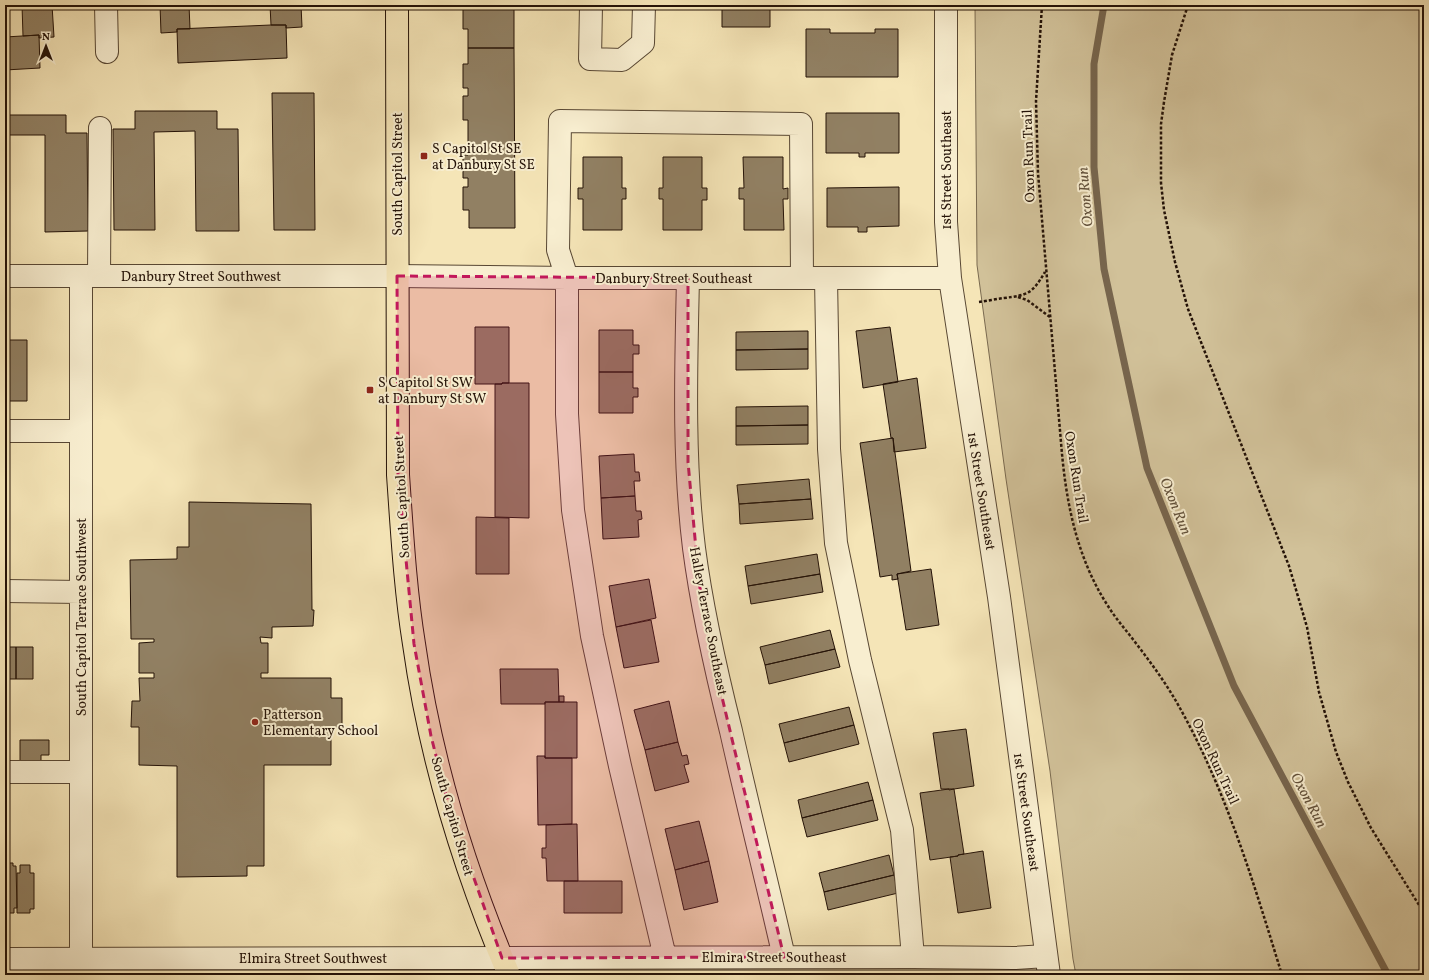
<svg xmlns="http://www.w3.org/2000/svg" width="1429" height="980" viewBox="0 0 1429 980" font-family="Vollkorn,serif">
  <rect width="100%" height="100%" fill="#f5e5b7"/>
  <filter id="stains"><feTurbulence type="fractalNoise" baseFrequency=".005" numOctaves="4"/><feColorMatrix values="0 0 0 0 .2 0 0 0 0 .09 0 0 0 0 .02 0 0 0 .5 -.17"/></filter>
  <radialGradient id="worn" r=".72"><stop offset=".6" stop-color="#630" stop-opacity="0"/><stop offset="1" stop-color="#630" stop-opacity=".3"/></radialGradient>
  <path fill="#d1c199" stroke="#7a6a50" d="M 975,5 L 1424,5 L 1424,975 L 1076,975 L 1073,959 L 1050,771 L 1006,479 L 977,265 Z"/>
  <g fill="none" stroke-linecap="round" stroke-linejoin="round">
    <path stroke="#77654d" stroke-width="7" d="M 1104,5 L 1094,64 L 1094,167 L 1104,269 L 1147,468 L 1234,686 L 1388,975"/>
  </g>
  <path fill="#918063" stroke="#241207" d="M 22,5 L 52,5 L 54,37 L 39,38 L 39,35 L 23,36 Z
    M 160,5 L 189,5 L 190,29 L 177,29 L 177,32 L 161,33 Z
    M 270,5 L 301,5 L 302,27 L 286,28 L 286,25 L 271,25 Z
    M 468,5 L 514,5 L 514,48 L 468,48 L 468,29 L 463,29 L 463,6 Z
    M 722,5 L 770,5 L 770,27 L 722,27 Z
    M 271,25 L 286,25 L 287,58 L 178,63 L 177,29 Z
    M 806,29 L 830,29 L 830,33 L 875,33 L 875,29 L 898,29 L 898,77 L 806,77 Z
    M 39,35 L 40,68 L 5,70 L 5,37 Z
    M 468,48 L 514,48 L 515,228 L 469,228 L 469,210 L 463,210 L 463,187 L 468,187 L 468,178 L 463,178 L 463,155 L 468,155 L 468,120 L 463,120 L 463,96 L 468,96 L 468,88 L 463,88 L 463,64 L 468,64 Z
    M 272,93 L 314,93 L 315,230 L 274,230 Z
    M 135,111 L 217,111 L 217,129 L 238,129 L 239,231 L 196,231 L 195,131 L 154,132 L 155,230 L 114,230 L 113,129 L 135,129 Z
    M 826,113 L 899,113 L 899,153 L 865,153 L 865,157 L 859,157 L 859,153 L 826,153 Z
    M 5,115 L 66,115 L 66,133 L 87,133 L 88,231 L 45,232 L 45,135 L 5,135 Z
    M 583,157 L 622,157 L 622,188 L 626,188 L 626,199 L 622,199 L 622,230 L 583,230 L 583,199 L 578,199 L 578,188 L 583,188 Z
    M 663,157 L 702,157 L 702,188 L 707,188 L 707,200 L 702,200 L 702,230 L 663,230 L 663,199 L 659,199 L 659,188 L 663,188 Z
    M 743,157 L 783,157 L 783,189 L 788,188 L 788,199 L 783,199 L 784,230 L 744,230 L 744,199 L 739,199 L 739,188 L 744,188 Z
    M 899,187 L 899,226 L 867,227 L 867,232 L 858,232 L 858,227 L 827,227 L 827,188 Z
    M 475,327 L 509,327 L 509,383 L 502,383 L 502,384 L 475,384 Z
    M 890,327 L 898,382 L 863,388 L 856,331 Z
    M 599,330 L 633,330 L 633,345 L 639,345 L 639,354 L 633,354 L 633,372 L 599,372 Z
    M 808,331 L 808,349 L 736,350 L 736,332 Z
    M 5,340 L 27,340 L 27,401 L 5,401 Z
    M 808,349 L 808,369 L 736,370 L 736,350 Z
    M 599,372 L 633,372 L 633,388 L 638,388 L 638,397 L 633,397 L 633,413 L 599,413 Z
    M 917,378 L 926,448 L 894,452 L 893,438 L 891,438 L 883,384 Z
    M 502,383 L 529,383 L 529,518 L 495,517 L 495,384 L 502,384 Z
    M 808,406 L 808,425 L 736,426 L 736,407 Z
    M 808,425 L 808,444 L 736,445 L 736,426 Z
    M 893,438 L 911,571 L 897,574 L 898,579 L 892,580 L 892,575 L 880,577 L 860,443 Z
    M 5,447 L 9,447 L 9,455 L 5,455 Z
    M 634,454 L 635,472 L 639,472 L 640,481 L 634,481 L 635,496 L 601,498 L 599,456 Z
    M 809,479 L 811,499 L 739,504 L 737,485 Z
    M 5,495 L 9,495 L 9,537 L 7,537 L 7,544 L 5,544 Z
    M 635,496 L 636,511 L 641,511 L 642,519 L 638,520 L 639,537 L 603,539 L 601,498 Z
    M 811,499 L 813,519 L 740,524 L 739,504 Z
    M 189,502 L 311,504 L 312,610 L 314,610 L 313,626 L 272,627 L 272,638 L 260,637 L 261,643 L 268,643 L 268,673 L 261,673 L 261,678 L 331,678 L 331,698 L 342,698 L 342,727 L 331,727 L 331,765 L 264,765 L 264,866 L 247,866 L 247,876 L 177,877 L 177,766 L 139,765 L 139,727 L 131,727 L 132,701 L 140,701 L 139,678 L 154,678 L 154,673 L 139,673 L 139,643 L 154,642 L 154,639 L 131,639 L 130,560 L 177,559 L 177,547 L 189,547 Z
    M 476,517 L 509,518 L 509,574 L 476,574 Z
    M 817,554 L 820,574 L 748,586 L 745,566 Z
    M 931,569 L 939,625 L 906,630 L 897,574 Z
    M 820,574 L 823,592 L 751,604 L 748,586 Z
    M 649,579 L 656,618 L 616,627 L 609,586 Z
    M 651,620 L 659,662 L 624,668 L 616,627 Z
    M 830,630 L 835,649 L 765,665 L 760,647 Z
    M 5,647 L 16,647 L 16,679 L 5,679 Z
    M 16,647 L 33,647 L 33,679 L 16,679 Z
    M 835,649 L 840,667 L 769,684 L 765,665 Z
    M 500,669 L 558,669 L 559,702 L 545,702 L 545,704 L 501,704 Z
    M 559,696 L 564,696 L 564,702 L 559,702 Z
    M 669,701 L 678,742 L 645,750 L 634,710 Z
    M 545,702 L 577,702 L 577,758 L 545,758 Z
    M 849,707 L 854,725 L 784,743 L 779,724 Z
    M 854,725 L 859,744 L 789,762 L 784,743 Z
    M 966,729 L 974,786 L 954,789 L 941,789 L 933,733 Z
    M 20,740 L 49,740 L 49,755 L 41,755 L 41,764 L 20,764 Z
    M 678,742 L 682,756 L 687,755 L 689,764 L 684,765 L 689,782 L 655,791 L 645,750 Z
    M 537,756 L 545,756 L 545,758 L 572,758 L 572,824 L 538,825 Z
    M 868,782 L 873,800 L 802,818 L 798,800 Z
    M 949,789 L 949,790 L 954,789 L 964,854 L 958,855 L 958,856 L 930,860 L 920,793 Z
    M 873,800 L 878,820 L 807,837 L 802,818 Z
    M 699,821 L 709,861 L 675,870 L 665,829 Z
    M 577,824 L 578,881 L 547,881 L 546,858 L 542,858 L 542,848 L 546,848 L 546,825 Z
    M 983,851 L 991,908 L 958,913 L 950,857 L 958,856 L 958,855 Z
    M 889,855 L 894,875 L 824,892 L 819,873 Z
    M 709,861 L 718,902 L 684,910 L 675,870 Z
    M 5,863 L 13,863 L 13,866 L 16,866 L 17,908 L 14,908 L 14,913 L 5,913 Z
    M 20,865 L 30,865 L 30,873 L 34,873 L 34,909 L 30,909 L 30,913 L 17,913 L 17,873 L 20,873 Z
    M 894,875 L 898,893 L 828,910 L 824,892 Z
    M 564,881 L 622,881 L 622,913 L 564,913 Z"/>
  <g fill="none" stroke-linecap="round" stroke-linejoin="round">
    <defs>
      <path id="minor" d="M 106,5 L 107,52
        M 591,5 L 590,59 L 622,60 L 643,43 L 644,5
        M 946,5 L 946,222 L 950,278 L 999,597 L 1049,975
        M 5,276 L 397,276 L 567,278 L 950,278
        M 81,276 L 81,959
        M 99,276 L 100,128
        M 688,278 C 686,368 683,459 694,548 C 702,610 716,671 731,731 C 748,807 767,882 784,957
        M 826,278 L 829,449 L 836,543 L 860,660 L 902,830 L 913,957
        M 5,431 L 81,431
        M 5,591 L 81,592
        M 5,772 L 81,772
        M 665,957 L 620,766 L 592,636 L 573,510 L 567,414 L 567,278 L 558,250 L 560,121 L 801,124 L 802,278
        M 5,959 L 913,957 L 1014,958 L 1046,956"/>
      <path id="major" d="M 397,5 L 398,475 C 402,531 405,588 414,644 C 430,758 464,869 509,975"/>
    </defs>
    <use href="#minor" stroke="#584733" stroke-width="24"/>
    <use href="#major" stroke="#241207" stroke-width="24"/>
    <path stroke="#241207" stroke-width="2.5" stroke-dasharray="3 2" stroke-linecap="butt" d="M 1042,5 L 1036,101 L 1038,173 L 1062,454 C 1067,507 1078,560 1108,606 C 1116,619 1126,630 1135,642 C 1152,664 1168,686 1181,710 C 1227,793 1254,884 1282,975
      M 1188,5 L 1172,55 L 1164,102 L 1161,124 L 1161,183 L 1164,210 L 1175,262 L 1188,309 L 1289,566 L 1307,627 L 1319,692 L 1336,752 L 1348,782 L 1371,828 L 1424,913
      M 1018,297 L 1027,300 L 1050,317
      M 979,302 C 987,301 996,299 1004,298 C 1028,295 1032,294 1045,272"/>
    <use href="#minor" stroke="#f8eed0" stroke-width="22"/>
    <use href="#major" stroke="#f5e5b7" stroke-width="22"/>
  </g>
  <path fill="#c2185b" fill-opacity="0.2" stroke="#c2185b" stroke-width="3" stroke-dasharray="8 5" stroke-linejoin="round" d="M 397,276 L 688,278 L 688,462 L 699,582 L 711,651 L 784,957 L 502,958 L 449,807 L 431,736 L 414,644 L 398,475 Z"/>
  <g fill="#8f2418" stroke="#f8eed0" stroke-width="1.5">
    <rect x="420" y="152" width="8" height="8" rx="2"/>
    <rect x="366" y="386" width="8" height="8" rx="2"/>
    <circle cx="255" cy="722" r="4"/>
  </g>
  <g text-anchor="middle" stroke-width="4" stroke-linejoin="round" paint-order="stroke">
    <g font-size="14" fill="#241207" stroke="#f8eed0" text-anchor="start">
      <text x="432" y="153">S Capitol St SE<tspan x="432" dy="16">at Danbury St SE</tspan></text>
      <text x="378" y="387">S Capitol St SW<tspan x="378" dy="16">at Danbury St SW</tspan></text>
      <text x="263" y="719">Patterson<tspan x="263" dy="16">Elementary School</tspan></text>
    </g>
    <g font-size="14" fill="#241207" stroke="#f8eed0">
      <text transform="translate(1028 156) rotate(-92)" y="5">Oxon Run Trail</text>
      <text transform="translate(946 170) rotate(-90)" y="5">1st Street Southeast</text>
      <text transform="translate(397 174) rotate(-90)" y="5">South Capitol Street</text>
      <text x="201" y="281">Danbury Street Southwest</text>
      <text x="674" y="283">Danbury Street Southeast</text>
      <text transform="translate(1077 477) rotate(81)" y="5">Oxon Run Trail</text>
      <text transform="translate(982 491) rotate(81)" y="5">1st Street Southeast</text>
      <text transform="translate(401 497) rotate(-93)" y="5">South Capitol Street</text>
      <text transform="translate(81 617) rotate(-90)" y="5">South Capitol Terrace Southwest</text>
      <text transform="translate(709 621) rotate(79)" y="5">Halley Terrace Southeast</text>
      <text transform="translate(1216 761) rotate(65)" y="5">Oxon Run Trail</text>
      <text transform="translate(1027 812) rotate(82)" y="5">1st Street Southeast</text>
      <text transform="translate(453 816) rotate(74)" y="5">South Capitol Street</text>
      <text x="774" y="962">Elmira Street Southeast</text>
      <text x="313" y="963">Elmira Street Southwest</text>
    </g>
    <g font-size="15" font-style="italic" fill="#62513b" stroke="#f8eed0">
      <text transform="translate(1085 197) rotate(-95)" y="5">Oxon Run</text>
      <text transform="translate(1176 506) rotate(68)" y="5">Oxon Run</text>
      <text transform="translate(1309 800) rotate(62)" y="5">Oxon Run</text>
    </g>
  </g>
  <rect width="1429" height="980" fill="none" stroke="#f5e5b7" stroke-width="20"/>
  <rect x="6" y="6" width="1417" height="968" fill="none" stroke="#241207" stroke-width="2"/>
  <rect x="10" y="10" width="1409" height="960" fill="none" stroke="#241207"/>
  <g transform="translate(46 46)" stroke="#f8eed0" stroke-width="3" paint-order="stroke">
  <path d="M0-3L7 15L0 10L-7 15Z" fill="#241207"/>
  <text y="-6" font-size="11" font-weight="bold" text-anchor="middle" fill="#241207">N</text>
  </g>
  <rect width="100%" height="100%" filter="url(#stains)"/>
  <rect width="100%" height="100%" fill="url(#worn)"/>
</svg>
